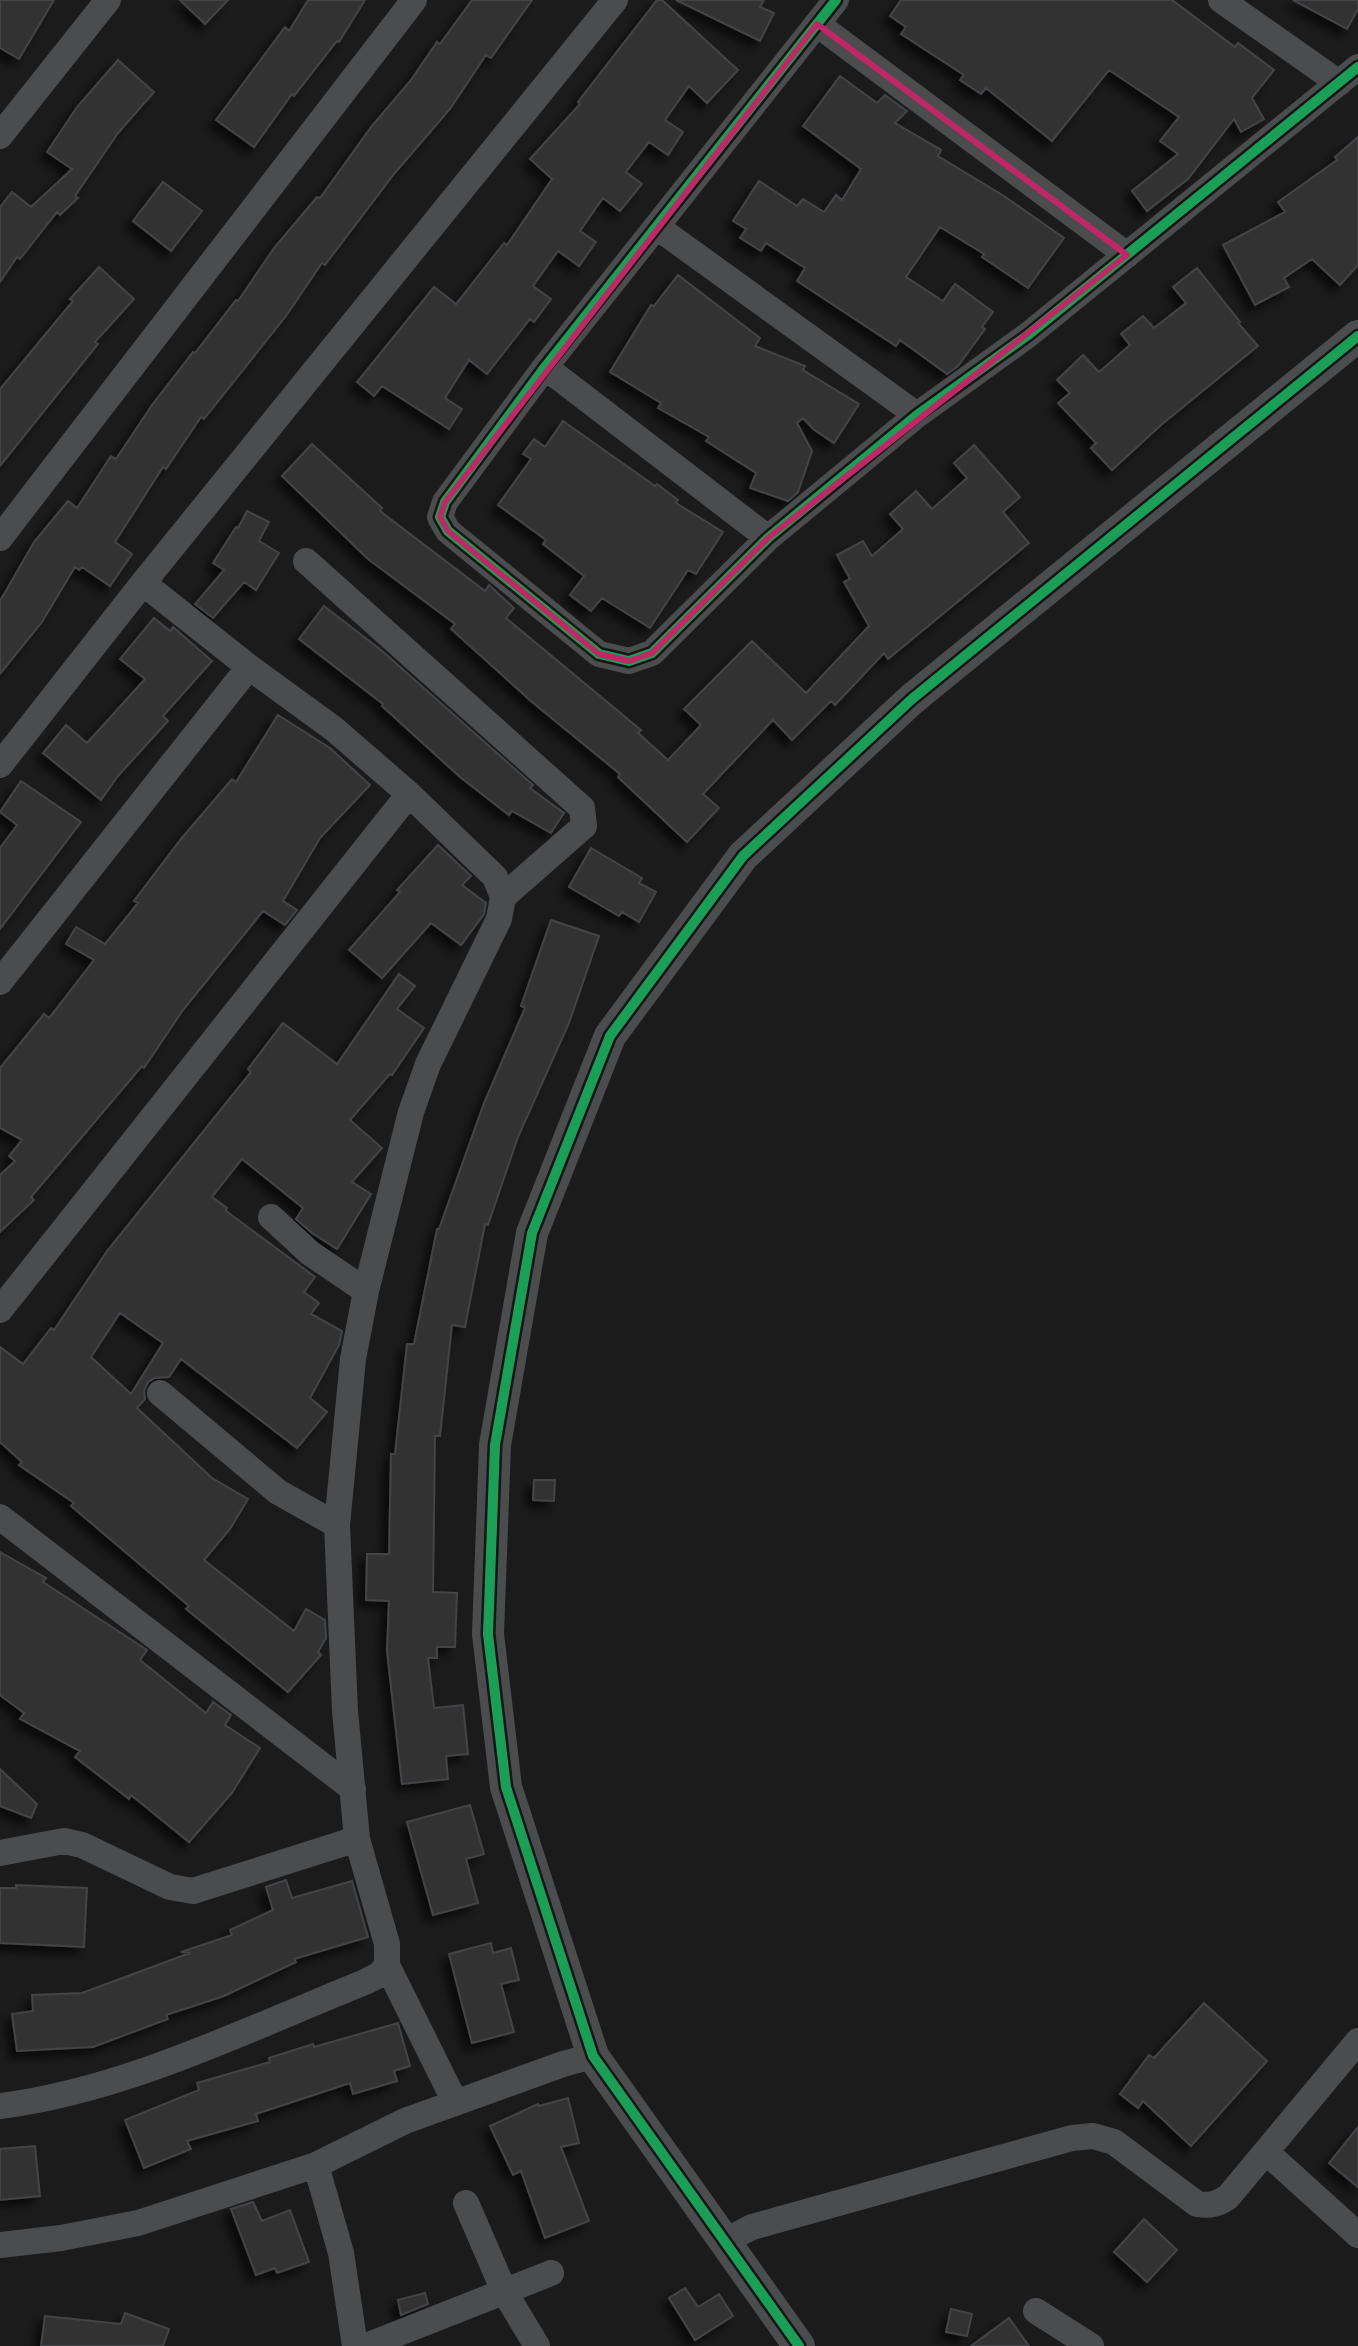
<svg xmlns="http://www.w3.org/2000/svg" width="1358" height="2346" viewBox="0 0 1358 2346" font-family="'Asap Condensed',sans-serif">
  <defs>
    <filter id="shadow"><feDropShadow dx="-7" dy="7" stdDeviation="4" flood-color="#0009"/></filter>
  </defs>
  <rect width="100%" height="100%" fill="#1b1b1b"/>
  <path fill="#333" stroke="#434447" stroke-width="2" fill-rule="evenodd" filter="url(#shadow)" d="M 0,0 L 54,0 L 19,59 L 0,48 Z
    M 180,0 L 228,0 L 205,24 Z
    M 308,0 L 365,0 L 339,42 L 337,41 L 294,96 L 292,94 L 254,147 L 216,120 L 285,27 L 289,31 Z
    M 472,0 L 532,0 L 491,58 L 486,55 L 450,109 L 394,174 L 325,265 L 322,263 L 286,316 L 204,419 L 201,417 L 166,469 L 163,467 L 115,542 L 132,554 L 110,586 L 82,567 L 79,570 L 75,567 L 42,622 L 0,674 L 0,601 L 34,542 L 68,501 L 77,508 L 111,456 L 116,459 L 152,405 L 193,352 L 195,353 L 236,300 L 238,301 L 274,248 L 317,197 L 320,198 L 371,127 L 411,80 L 437,42 L 440,44 Z
    M 657,0 L 662,0 L 738,70 L 707,103 L 689,86 L 665,120 L 683,132 L 668,155 L 649,142 L 626,172 L 642,184 L 620,211 L 603,198 L 580,231 L 596,242 L 579,266 L 558,251 L 533,286 L 551,299 L 534,322 L 530,319 L 487,374 L 469,360 L 445,398 L 462,409 L 449,429 L 382,386 L 374,396 L 357,382 L 434,287 L 456,304 L 504,243 L 507,245 L 552,179 L 530,159 L 580,104 L 578,102 Z
    M 676,0 L 764,0 L 760,7 L 774,13 L 760,41 Z
    M 901,0 L 1172,0 L 1235,47 L 1238,43 L 1274,70 L 1252,98 L 1264,119 L 1241,132 L 1234,119 L 1188,179 L 1147,211 L 1132,191 L 1178,154 L 1160,141 L 1179,117 L 1109,70 L 1052,141 L 986,88 L 981,94 L 960,80 L 964,75 L 901,34 L 906,27 L 890,16 Z
    M 1293,0 L 1358,0 L 1358,9 L 1347,29 Z
    M 118,60 L 154,92 L 118,133 L 75,196 L 78,198 L 60,215 L 57,212 L 20,259 L 17,257 L 0,282 L 0,207 L 12,192 L 31,207 L 72,169 L 47,152 L 77,107 Z
    M 840,76 L 877,103 L 885,95 L 907,111 L 895,123 L 941,150 L 938,156 L 1004,196 L 1064,238 L 1028,288 L 982,257 L 984,254 L 940,227 L 906,277 L 943,301 L 955,284 L 993,312 L 982,327 L 985,329 L 958,366 L 947,374 L 900,340 L 896,346 L 797,281 L 805,268 L 766,243 L 761,251 L 740,238 L 746,229 L 733,221 L 759,181 L 797,206 L 803,199 L 824,212 L 836,195 L 842,200 L 861,169 L 803,126 Z
    M 1358,137 L 1358,265 L 1340,285 L 1312,259 L 1284,278 L 1289,287 L 1255,305 L 1223,245 L 1285,212 L 1278,202 L 1337,160 L 1335,157 Z
    M 163,182 L 202,211 L 171,251 L 133,221 Z
    M 99,267 L 134,299 L 95,342 L 98,344 L 0,466 L 0,389 L 73,301 L 70,299 Z
    M 1197,268 L 1240,322 L 1238,323 L 1258,346 L 1161,425 L 1112,470 L 1091,448 L 1096,443 L 1058,403 L 1070,393 L 1057,380 L 1083,355 L 1099,372 L 1130,345 L 1121,334 L 1143,316 L 1154,328 L 1186,303 L 1173,287 Z
    M 678,275 L 760,338 L 755,346 L 805,366 L 803,370 L 859,404 L 834,443 L 813,429 L 803,418 L 797,423 L 812,451 L 798,492 L 788,501 L 750,488 L 756,473 L 706,441 L 709,437 L 658,408 L 661,403 L 610,372 L 651,305 L 654,306 Z
    M 563,421 L 655,486 L 657,484 L 678,500 L 676,503 L 723,532 L 696,574 L 688,570 L 650,628 L 602,598 L 591,611 L 570,595 L 584,576 L 543,544 L 546,540 L 498,505 L 531,459 L 523,454 L 534,439 L 545,447 Z
    M 312,444 L 382,508 L 380,511 L 485,591 L 489,585 L 514,608 L 506,618 L 641,730 L 638,733 L 668,760 L 701,725 L 684,709 L 752,641 L 806,693 L 869,626 L 844,582 L 850,579 L 837,555 L 863,541 L 872,556 L 903,529 L 890,514 L 916,491 L 932,509 L 967,478 L 954,463 L 974,445 L 1020,497 L 1003,512 L 1029,543 L 888,659 L 884,653 L 835,705 L 831,701 L 792,740 L 773,720 L 703,794 L 719,808 L 687,842 L 618,777 L 620,774 L 532,702 L 451,629 L 455,624 L 368,559 L 282,476 Z
    M 247,511 L 269,522 L 259,541 L 279,553 L 256,590 L 244,582 L 213,618 L 195,604 L 224,570 L 213,563 L 236,527 L 238,528 Z
    M 324,606 L 381,650 L 533,785 L 530,788 L 564,813 L 551,833 L 512,811 L 509,815 L 460,777 L 382,706 L 383,704 L 299,639 Z
    M 154,618 L 170,631 L 173,627 L 212,661 L 163,716 L 168,721 L 118,776 L 101,800 L 43,753 L 66,725 L 87,743 L 145,679 L 120,659 Z
    M 278,715 L 330,748 L 370,785 L 320,838 L 283,901 L 297,910 L 285,925 L 263,911 L 183,1010 L 144,1068 L 142,1066 L 31,1197 L 34,1200 L 0,1232 L 0,1175 L 15,1161 L 9,1156 L 22,1140 L 0,1128 L 0,1068 L 44,1014 L 49,1018 L 94,960 L 66,944 L 76,927 L 105,944 L 138,903 L 134,901 L 181,839 L 232,779 L 236,782 Z
    M 21,781 L 81,822 L 0,929 L 0,848 L 17,825 L 0,812 Z
    M 438,845 L 471,876 L 462,885 L 486,903 L 484,914 L 461,945 L 431,923 L 382,978 L 349,950 L 400,892 L 397,890 Z
    M 591,848 L 642,878 L 639,883 L 656,892 L 639,922 L 622,912 L 619,916 L 569,887 Z
    M 551,920 L 599,936 L 569,1023 L 518,1137 L 488,1225 L 485,1224 L 465,1327 L 452,1325 L 440,1436 L 435,1436 L 433,1592 L 457,1593 L 455,1647 L 437,1647 L 437,1658 L 428,1658 L 434,1708 L 463,1705 L 468,1754 L 446,1756 L 448,1779 L 402,1784 L 387,1651 L 389,1601 L 366,1600 L 367,1554 L 389,1554 L 391,1454 L 395,1454 L 407,1344 L 414,1344 L 437,1229 L 439,1229 L 484,1103 L 525,1008 L 521,1006 Z
    M 399,974 L 415,986 L 397,1009 L 424,1028 L 392,1075 L 390,1074 L 350,1120 L 382,1148 L 352,1182 L 371,1194 L 337,1249 L 312,1233 L 296,1219 L 303,1208 L 242,1159 L 212,1197 L 227,1208 L 226,1211 L 315,1277 L 304,1292 L 319,1303 L 311,1314 L 342,1331 L 339,1345 L 310,1398 L 327,1412 L 297,1448 L 181,1359 L 169,1377 L 155,1378 L 148,1382 L 144,1391 L 145,1399 L 137,1408 L 212,1478 L 248,1499 L 230,1529 L 204,1560 L 294,1631 L 306,1609 L 325,1620 L 326,1638 L 318,1652 L 321,1655 L 288,1692 L 186,1609 L 189,1606 L 71,1506 L 74,1503 L 19,1465 L 22,1462 L 0,1442 L 0,1347 L 23,1364 L 51,1328 L 54,1330 L 107,1251 L 251,1072 L 248,1069 L 283,1023 L 337,1064 ZM 120,1313 L 163,1343 L 131,1394 L 91,1357 Z
    M 534,1480 L 555,1480 L 554,1501 L 533,1500 Z
    M 0,1552 L 46,1578 L 43,1582 L 144,1648 L 147,1650 L 140,1660 L 206,1713 L 213,1702 L 231,1715 L 225,1725 L 260,1748 L 232,1793 L 189,1842 L 131,1795 L 129,1799 L 75,1757 L 80,1751 L 20,1719 L 24,1713 L 0,1695 Z
    M 0,1769 L 37,1804 L 31,1818 L 0,1806 Z
    M 470,1805 L 484,1854 L 466,1859 L 478,1903 L 433,1915 L 407,1822 Z
    M 286,1880 L 292,1898 L 352,1881 L 368,1937 L 294,1959 L 296,1962 L 224,1996 L 166,2015 L 168,2019 L 93,2047 L 17,2051 L 12,2014 L 33,2011 L 32,1995 L 82,1993 L 190,1953 L 181,1952 L 232,1935 L 230,1930 L 273,1910 L 266,1887 Z
    M 16,1885 L 87,1888 L 84,1947 L 0,1943 L 0,1888 L 16,1888 Z
    M 491,1943 L 493,1953 L 511,1948 L 519,1980 L 501,1984 L 514,2032 L 472,2043 L 449,1954 Z
    M 1204,2003 L 1267,2061 L 1191,2146 L 1143,2101 L 1138,2108 L 1120,2094 L 1149,2055 L 1154,2058 Z
    M 398,2023 L 410,2066 L 394,2071 L 397,2081 L 353,2094 L 350,2083 L 256,2114 L 258,2121 L 187,2141 L 191,2149 L 144,2168 L 125,2120 L 199,2090 L 197,2083 L 270,2062 L 269,2058 L 313,2044 L 314,2047 Z
    M 568,2098 L 579,2143 L 561,2147 L 589,2221 L 545,2238 L 521,2171 L 513,2175 L 490,2126 L 538,2104 L 539,2106 Z
    M 1358,2127 L 1358,2187 L 1329,2163 Z
    M 35,2146 L 40,2196 L 0,2200 L 0,2149 Z
    M 253,2202 L 262,2221 L 290,2210 L 309,2262 L 277,2273 L 275,2268 L 256,2275 L 231,2209 Z
    M 1144,2219 L 1177,2250 L 1147,2282 L 1114,2252 Z
    M 685,2288 L 698,2307 L 719,2294 L 733,2316 L 695,2340 L 669,2298 Z
    M 425,2293 L 428,2304 L 401,2315 L 398,2300 Z
    M 951,2309 L 972,2314 L 967,2336 L 946,2332 Z
    M 125,2313 L 169,2329 L 163,2346 L 41,2346 L 45,2316 L 121,2324 Z
    M 1009,2318 L 1029,2346 L 971,2346 Z"/>
  <g fill="none" stroke-linecap="round" stroke-linejoin="round">
    <path stroke="#4b4c4e" stroke-width="26" d="M 836,0 L 545,367 L 445,502 L 440,517 L 448,531 L 599,654 L 629,661 L 652,653 L 768,538 L 917,415 L 1028,335 L 1358,67
      M 1221,0 L 1339,83
      M 817,24 L 1127,255
      M 0,136 L 108,0
      M 657,227 L 917,415
      M 545,367 L 768,538
      M 0,538 L 414,0
      M 306,561 L 582,808 L 584,826 L 503,897
      M 143,583 L 249,667 L 334,729 L 409,794 L 495,877 L 503,897 L 499,919 L 428,1064 L 411,1112 L 366,1291 L 353,1359 L 337,1525 L 345,1711 L 357,1839 L 387,1944 L 387,1965 L 455,2102
      M 0,765 L 143,583 L 615,0
      M 0,982 L 249,667
      M 271,1217 L 310,1253 L 366,1291
      M 0,1310 L 409,794
      M 160,1393 L 278,1492 L 337,1525
      M 0,1517 L 353,1789
      M 0,1853 L 64,1841 L 82,1845 L 170,1887 L 193,1891 L 357,1839
      M 0,2106 C 126,2090 248,2029 365,1982 L 379,1975 L 387,1965
      M 1266,2152 L 1358,2235
      M 466,2203 L 504,2291 L 537,2346
      M 725,2241 L 752,2227 L 1072,2138 L 1093,2136 L 1114,2142 L 1197,2204 C 1210,2206 1218,2204 1228,2197 L 1358,2041
      M 0,2245 L 61,2238 L 138,2223 L 316,2165
      M 1036,2311 L 1091,2346
      M 355,2346 L 341,2253 L 316,2165 L 405,2121 L 563,2064 L 593,2056
      M 366,2346 L 551,2273"/>
    <path stroke="#4b4c4e" stroke-width="32" d="M 799,2346 L 593,2056 L 506,1787 L 488,1634 L 495,1445 L 532,1233 L 610,1036 L 743,856 L 912,699 L 1358,336"/>
    <defs>
      <path id="cycleway" d="M 836,0 L 545,367 L 445,502 L 440,517 L 448,531 L 599,654 L 629,661 L 652,653 L 768,538 L 917,415 L 1028,335 L 1358,67
        M 799,2346 L 593,2056 L 506,1787 L 488,1634 L 495,1445 L 532,1233 L 610,1036 L 743,856 L 912,699 L 1358,336"/>
    </defs>
    <use href="#cycleway" stroke="#151517" stroke-width="15"/>
    <use href="#cycleway" stroke="#1a9f57" stroke-width="10"/>
  </g>
  <path fill="none" stroke="#c02765" stroke-width="6" stroke-linejoin="round" d="M 817,24 L 1127,255 L 768,538 L 652,653 L 629,661 L 599,654 L 448,531 L 440,517 L 445,502 Z"/>
</svg>
